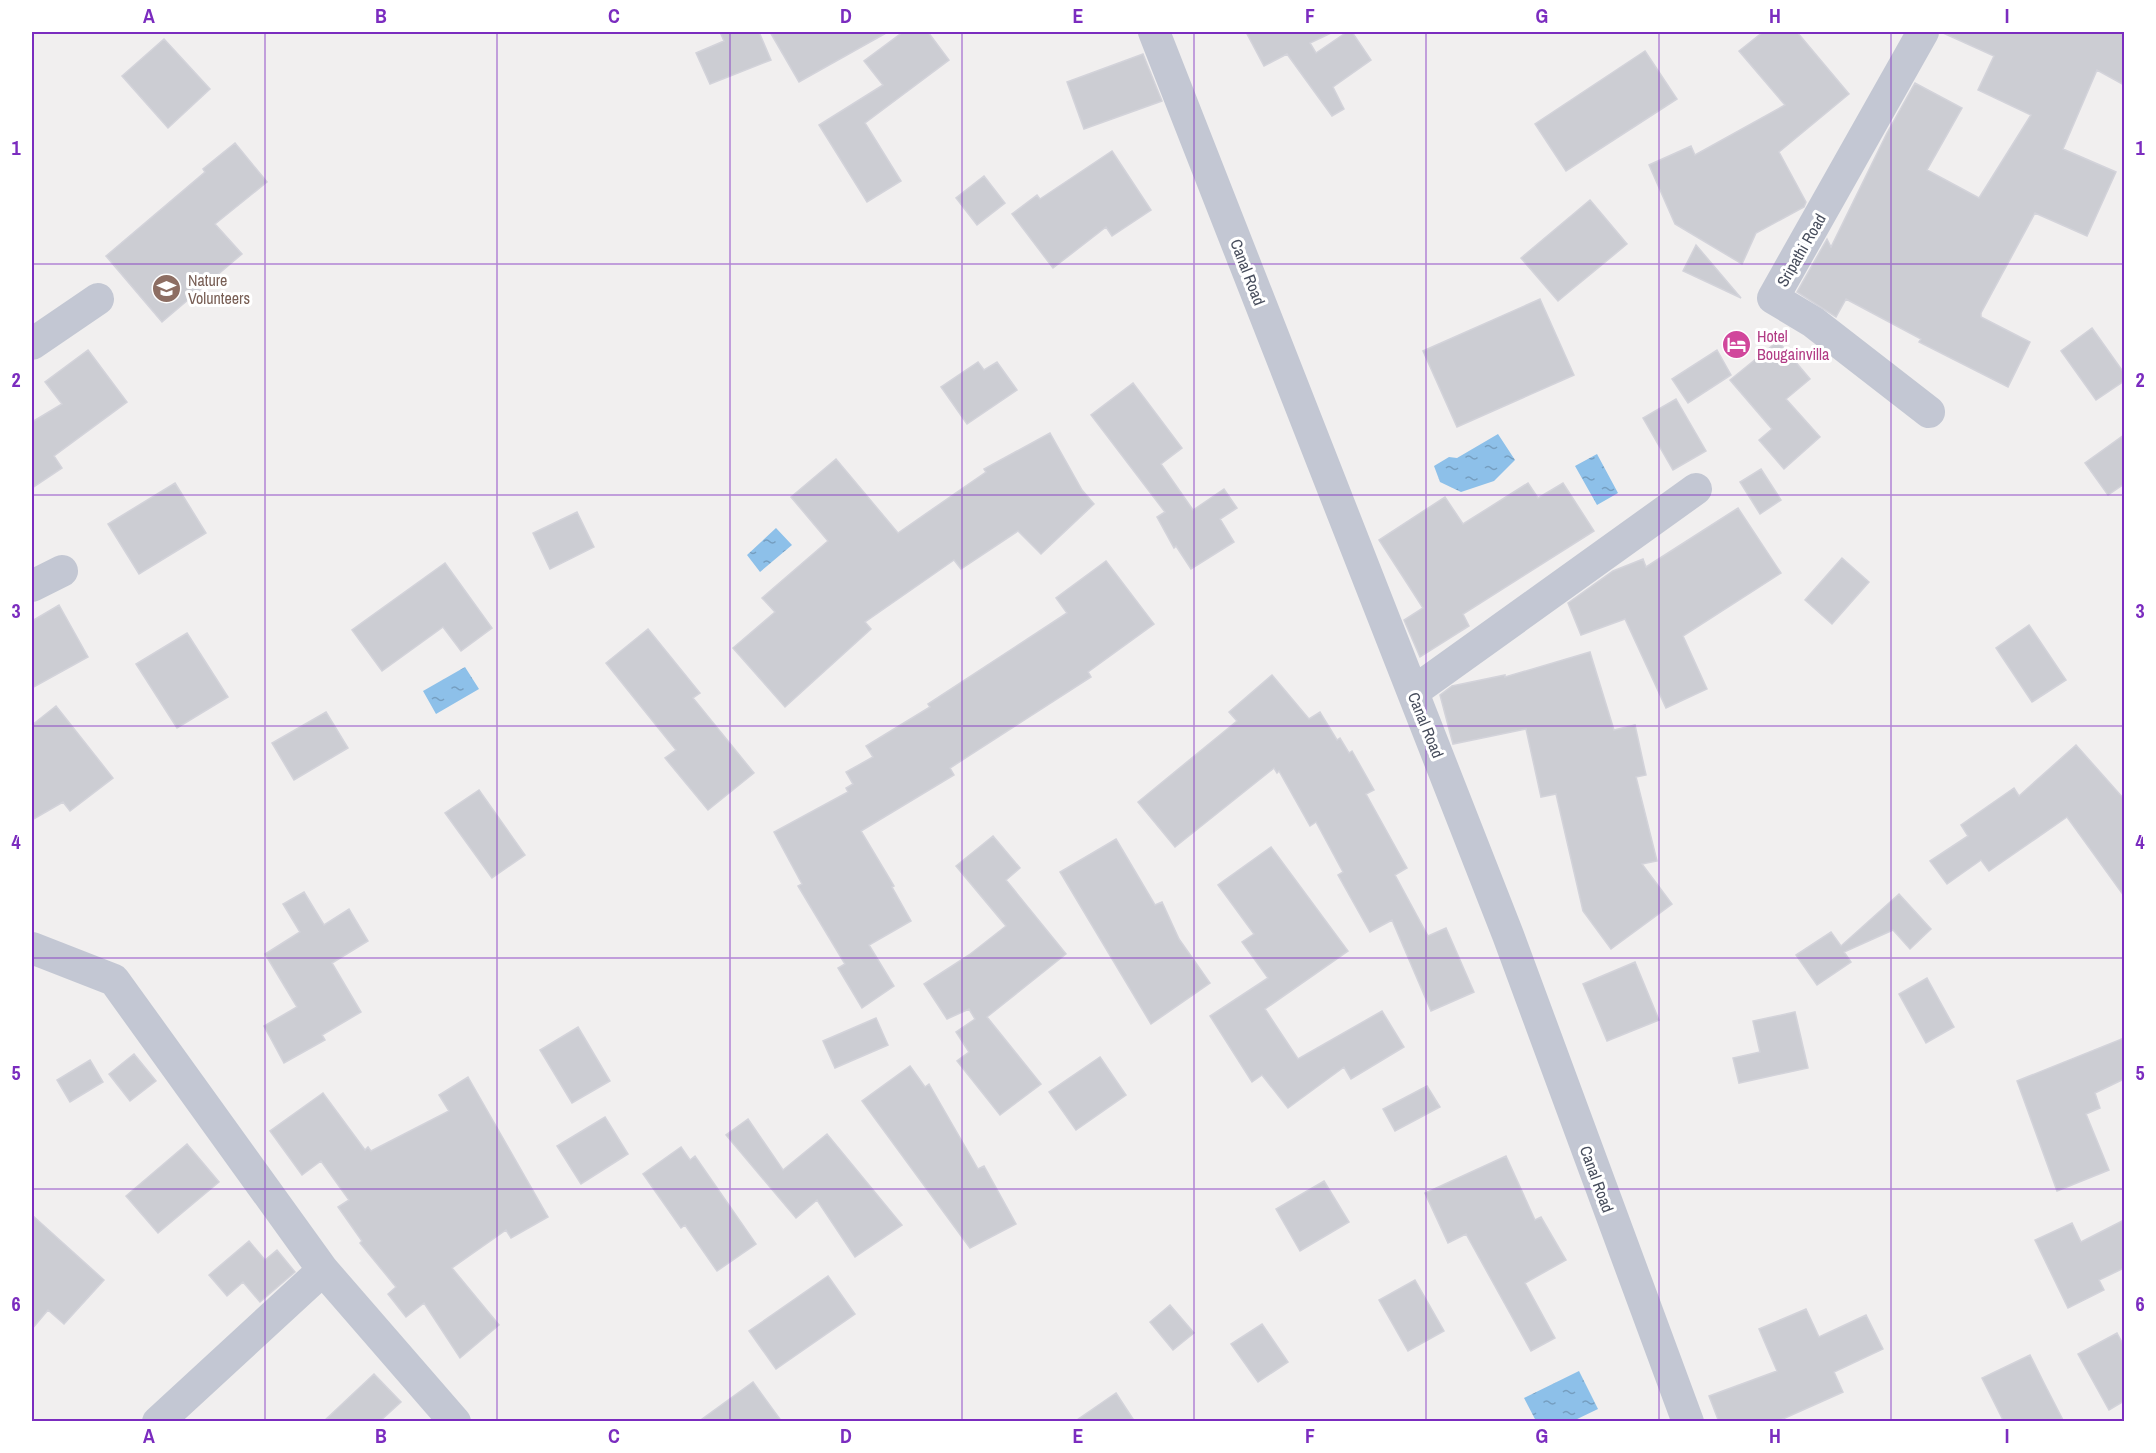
<svg xmlns="http://www.w3.org/2000/svg" width="2156" height="1453" viewBox="0 0 2156 1453" font-family="'Archivo Narrow',sans-serif">
  <defs>
    <pattern id="water-ripples" width="26" height="14" patternUnits="userSpaceOnUse" patternTransform="scale(1.5)"><rect width="26" height="14" fill="#8dc0e9"/><path d="M2 4q2-2 4 0t4 0M15 11q2-2 4 0t4 0" fill="none" stroke="#759ec0"/></pattern>
  </defs>
  <rect width="100%" height="100%" fill="#f1efef"/>
  <path fill="url(#water-ripples)" d="M 1498,434 L 1515,460 L 1494,481 L 1461,492 L 1440,482 L 1434,466 L 1449,457 L 1457,458 Z
    M 1597,454 L 1618,493 L 1597,505 L 1575,466 Z
    M 776,528 L 792,545 L 760,572 L 747,555 Z
    M 465,667 L 479,689 L 436,714 L 423,691 Z
    M 1579,1371 L 1598,1409 L 1573,1421 L 1536,1421 L 1524,1398 Z"/>
  <path fill="#cccdd3" stroke="#d3d3da" stroke-width="1.5" d="M 720,32 L 759,32 L 771,60 L 710,84 L 696,53 L 724,41 Z
    M 770,32 L 888,32 L 799,82 Z
    M 903,32 L 928,32 L 949,60 L 865,123 L 901,181 L 867,202 L 819,125 L 883,85 L 864,61 Z
    M 1246,32 L 1333,32 L 1310,43 L 1316,53 L 1347,32 L 1352,32 L 1371,60 L 1333,87 L 1344,109 L 1332,116 L 1287,54 L 1264,66 Z
    M 1763,32 L 1797,32 L 1849,94 L 1779,152 L 1806,202 L 1804,207 L 1756,233 L 1742,264 L 1675,224 L 1649,165 L 1691,146 L 1695,155 L 1785,105 L 1739,51 Z
    M 1941,32 L 2124,32 L 2124,85 L 2097,70 L 2063,149 L 2116,172 L 2087,236 L 2035,213 L 1981,313 L 1981,317 L 2030,342 L 2008,387 L 1919,342 L 1921,339 L 1846,299 L 1836,317 L 1797,292 L 1827,239 L 1831,247 L 1887,133 L 1915,83 L 1962,108 L 1927,170 L 1979,198 L 2031,115 L 1978,90 L 1994,56 Z
    M 164,39 L 210,89 L 168,128 L 122,76 Z
    M 1645,51 L 1677,99 L 1566,171 L 1535,124 Z
    M 1143,54 L 1162,101 L 1084,129 L 1067,82 Z
    M 235,143 L 267,182 L 215,224 L 242,254 L 162,322 L 106,256 L 205,172 L 203,169 Z
    M 1112,151 L 1151,210 L 1112,236 L 1106,227 L 1053,268 L 1012,214 L 1037,195 L 1040,199 Z
    M 984,176 L 1005,203 L 977,225 L 956,198 Z
    M 1590,200 L 1627,244 L 1558,301 L 1521,258 Z
    M 1696,245 L 1741,298 L 1683,271 Z
    M 1540,299 L 1574,375 L 1457,427 L 1423,351 Z
    M 2092,328 L 2124,373 L 2124,381 L 2096,400 L 2061,351 Z
    M 1778,341 L 1810,379 L 1786,399 L 1820,437 L 1784,469 L 1759,440 L 1772,429 L 1730,380 Z
    M 88,350 L 127,402 L 54,456 L 62,468 L 32,488 L 32,422 L 62,404 L 45,382 Z
    M 1717,350 L 1731,375 L 1688,403 L 1672,379 Z
    M 978,362 L 984,370 L 997,362 L 1017,390 L 967,424 L 941,387 Z
    M 1133,383 L 1182,448 L 1161,464 L 1193,510 L 1224,489 L 1237,508 L 1220,519 L 1234,542 L 1191,569 L 1176,546 L 1174,548 L 1157,517 L 1165,512 L 1091,415 Z
    M 1676,399 L 1706,451 L 1673,470 L 1643,418 Z
    M 1050,433 L 1082,490 L 1094,504 L 1041,554 L 1018,531 L 961,569 L 954,560 L 865,622 L 871,629 L 785,707 L 733,648 L 775,612 L 762,598 L 828,541 L 791,497 L 836,459 L 898,533 L 986,472 L 984,469 Z
    M 2124,435 L 2124,484 L 2108,495 L 2085,463 Z
    M 1761,469 L 1781,500 L 1760,514 L 1740,482 Z
    M 175,483 L 206,533 L 139,574 L 108,524 Z
    M 1528,483 L 1538,498 L 1563,483 L 1594,531 L 1463,614 L 1469,626 L 1420,657 L 1404,620 L 1423,608 L 1379,540 L 1445,497 L 1463,524 Z
    M 1738,508 L 1781,573 L 1683,636 L 1707,689 L 1666,708 L 1625,619 L 1581,635 L 1568,603 L 1613,571 L 1643,559 L 1646,567 Z
    M 577,512 L 594,547 L 550,569 L 533,533 Z
    M 1842,558 L 1869,582 L 1832,624 L 1805,600 Z
    M 1106,561 L 1154,624 L 1088,672 L 1091,677 L 950,768 L 954,775 L 861,831 L 894,886 L 892,887 L 911,921 L 869,945 L 894,986 L 862,1008 L 838,968 L 845,964 L 798,886 L 802,884 L 774,832 L 848,792 L 846,788 L 853,784 L 846,772 L 873,757 L 866,746 L 930,707 L 928,704 L 1067,613 L 1056,598 Z
    M 445,563 L 492,628 L 461,651 L 443,627 L 382,671 L 352,630 Z
    M 59,605 L 88,657 L 32,688 L 32,621 Z
    M 2029,625 L 2066,680 L 2032,702 L 1996,648 Z
    M 648,629 L 700,693 L 693,698 L 754,773 L 708,810 L 665,758 L 676,750 L 606,663 Z
    M 187,633 L 228,697 L 177,728 L 136,664 Z
    M 1590,652 L 1614,730 L 1635,725 L 1646,775 L 1636,777 L 1657,861 L 1642,864 L 1672,904 L 1611,949 L 1583,911 L 1556,794 L 1541,797 L 1526,729 L 1453,744 L 1440,695 L 1452,686 L 1505,675 L 1505,677 Z
    M 1272,675 L 1309,719 L 1320,712 L 1337,740 L 1340,738 L 1349,753 L 1352,751 L 1374,790 L 1366,794 L 1407,868 L 1395,875 L 1428,936 L 1446,928 L 1474,992 L 1431,1011 L 1392,920 L 1370,932 L 1338,875 L 1343,872 L 1316,822 L 1310,826 L 1279,771 L 1277,773 L 1274,768 L 1175,847 L 1138,802 L 1237,721 L 1229,712 Z
    M 56,706 L 113,778 L 70,811 L 63,802 L 32,820 L 32,725 Z
    M 326,712 L 348,748 L 294,780 L 272,743 Z
    M 2076,745 L 2124,799 L 2124,896 L 2067,817 L 1989,871 L 1981,860 L 1947,884 L 1930,861 L 1968,836 L 1961,825 L 2014,788 L 2019,796 Z
    M 479,790 L 525,855 L 492,878 L 445,813 Z
    M 993,836 L 1020,868 L 1006,880 L 1066,954 L 987,1017 L 1041,1084 L 1000,1115 L 957,1061 L 969,1052 L 956,1032 L 975,1019 L 969,1009 L 947,1019 L 924,984 L 969,955 L 1006,926 L 956,866 Z
    M 1116,839 L 1155,905 L 1162,902 L 1179,939 L 1210,983 L 1151,1024 L 1060,872 Z
    M 1271,847 L 1348,951 L 1265,1009 L 1298,1059 L 1382,1011 L 1404,1047 L 1351,1079 L 1344,1067 L 1288,1108 L 1262,1075 L 1252,1082 L 1210,1016 L 1268,978 L 1242,942 L 1254,934 L 1218,885 Z
    M 304,892 L 324,925 L 349,909 L 368,941 L 332,963 L 361,1012 L 322,1035 L 325,1040 L 284,1063 L 264,1026 L 297,1007 L 265,954 L 300,932 L 283,904 Z
    M 1899,894 L 1931,929 L 1910,949 L 1893,930 L 1844,952 L 1851,962 L 1817,985 L 1796,955 L 1831,932 L 1841,946 Z
    M 1635,962 L 1659,1020 L 1607,1041 L 1583,984 Z
    M 1927,978 L 1954,1027 L 1926,1043 L 1899,994 Z
    M 1795,1012 L 1808,1068 L 1739,1083 L 1733,1058 L 1760,1052 L 1753,1021 Z
    M 876,1018 L 888,1045 L 835,1068 L 823,1041 Z
    M 578,1027 L 610,1081 L 572,1103 L 540,1050 Z
    M 2124,1038 L 2124,1079 L 2095,1093 L 2100,1108 L 2086,1114 L 2109,1170 L 2057,1191 L 2017,1081 Z
    M 134,1054 L 156,1081 L 130,1101 L 109,1074 Z
    M 1100,1057 L 1126,1095 L 1076,1130 L 1049,1092 Z
    M 90,1060 L 103,1082 L 70,1102 L 57,1080 Z
    M 910,1066 L 925,1087 L 929,1084 L 978,1169 L 984,1166 L 1016,1224 L 970,1248 L 862,1101 Z
    M 468,1077 L 548,1217 L 511,1238 L 506,1230 L 452,1268 L 499,1325 L 460,1358 L 424,1303 L 406,1317 L 388,1294 L 396,1287 L 360,1243 L 362,1241 L 338,1207 L 349,1200 L 321,1161 L 302,1175 L 270,1131 L 323,1093 L 365,1150 L 368,1147 L 371,1151 L 449,1111 L 439,1095 Z
    M 1427,1086 L 1440,1107 L 1395,1131 L 1383,1109 Z
    M 605,1117 L 628,1154 L 581,1184 L 557,1146 Z
    M 748,1119 L 783,1170 L 827,1134 L 902,1225 L 855,1257 L 817,1200 L 796,1218 L 726,1135 Z
    M 187,1144 L 219,1182 L 158,1233 L 126,1196 Z
    M 681,1147 L 690,1160 L 695,1156 L 756,1244 L 717,1271 L 685,1225 L 681,1228 L 643,1174 Z
    M 1506,1156 L 1535,1220 L 1541,1217 L 1566,1260 L 1525,1283 L 1555,1338 L 1531,1351 L 1466,1234 L 1448,1243 L 1425,1193 Z
    M 1324,1181 L 1349,1222 L 1300,1251 L 1276,1209 Z
    M 32,1215 L 104,1280 L 64,1324 L 48,1310 L 32,1329 Z
    M 2124,1220 L 2124,1268 L 2099,1280 L 2104,1290 L 2068,1308 L 2035,1240 L 2072,1223 L 2081,1242 Z
    M 249,1241 L 265,1260 L 277,1250 L 295,1272 L 260,1302 L 243,1282 L 227,1296 L 209,1275 Z
    M 828,1276 L 855,1314 L 776,1369 L 749,1331 Z
    M 1415,1280 L 1444,1331 L 1408,1351 L 1379,1300 Z
    M 1170,1305 L 1194,1333 L 1173,1350 L 1150,1322 Z
    M 1806,1309 L 1819,1337 L 1866,1315 L 1883,1349 L 1834,1372 L 1843,1392 L 1776,1422 L 1719,1422 L 1709,1396 L 1777,1371 L 1759,1329 Z
    M 1262,1324 L 1288,1362 L 1258,1382 L 1231,1344 Z
    M 2117,1333 L 2124,1346 L 2124,1401 L 2109,1410 L 2078,1354 Z
    M 2030,1355 L 2045,1385 L 2064,1422 L 2004,1422 L 1982,1378 Z
    M 374,1374 L 401,1402 L 379,1422 L 323,1422 Z
    M 753,1382 L 782,1422 L 698,1422 Z
    M 1116,1393 L 1135,1422 L 1074,1422 Z"/>
  <g fill="none" stroke-linecap="round" stroke-linejoin="round">
    <path stroke="#c3c7d3" stroke-width="32" d="M 1154,32 L 1508,935 L 1688,1422
      M 1923,32 L 1773,298 L 1813,322 L 1929,412
      M 32,344 L 98,299
      M 32,586 L 62,571
      M 1413,692 L 1696,489
      M 32,948 L 114,980 L 323,1270 L 455,1422
      M 158,1422 L 323,1270"/>
  </g>
  <path fill="none" stroke="#7b2cbf" stroke-width="1.5" stroke-opacity="0.55" d="M 265,32 L 265,1422M 497,32 L 497,1422M 730,32 L 730,1422M 962,32 L 962,1422M 1194,32 L 1194,1422M 1426,32 L 1426,1422M 1659,32 L 1659,1422M 1891,32 L 1891,1422M 32,264 L 2124,264M 32,495 L 2124,495M 32,726 L 2124,726M 32,958 L 2124,958M 32,1189 L 2124,1189"/>
  <defs>
    <symbol id="school-disc" viewBox="-11 -11 22 22"><circle r="9.5" fill="#8d6e63" stroke="#fff"/><path d="M0-5L7-2L0 1L-7-2ZM-4 1L0 2.5L4 1V4Q0 6-4 4Z" fill="#fff"/></symbol>
    <symbol id="hotel-disc" viewBox="-11 -11 22 22"><circle r="9.5" fill="#d1479c" stroke="#fff"/><path d="M-6-4.5h1.5V1H6V5H4.5V3h-9V5H-6ZM-4 0a1.8 1.8 0 1 1 3.6 0ZM.5 0V-2.5h3Q6-2.5 6 0Z" fill="#fff"/></symbol>
  </defs>
  <g fill-rule="evenodd">
    <use href="#school-disc" x="150" y="272" width="33" height="33"/>
    <use href="#hotel-disc" x="1720" y="328" width="33" height="33"/>
  </g>
  <g text-anchor="middle" stroke-width="6" stroke-linejoin="round" paint-order="stroke">
    <g font-size="16" fill="#474d5c" stroke="#fff">
      <text transform="translate(1801 250) rotate(-60)" y="6">Sripathi Road</text>
      <text transform="translate(1248 272) rotate(69)" y="6">Canal Road</text>
      <text transform="translate(1426 725) rotate(68)" y="6">Canal Road</text>
      <text transform="translate(1597 1179) rotate(70)" y="6">Canal Road</text>
    </g>
    <g font-size="16" fill="#785e54" stroke="#fff" text-anchor="start">
      <text x="188" y="286">Nature<tspan x="188" dy="18">Volunteers</tspan></text>
    </g>
    <g font-size="16" fill="#b23c85" stroke="#fff" text-anchor="start">
      <text x="1757" y="342">Hotel<tspan x="1757" dy="18">Bougainvilla</tspan></text>
    </g>
  </g>
  <rect width="2156" height="1453" fill="none" stroke="#ffffff" stroke-width="66"/>
  <rect x="33" y="33" width="2090" height="1387" fill="none" stroke="#7b2cbf" stroke-width="2"/>
  <g font-size="20" text-anchor="middle" font-weight="bold" fill="#7b2cbf">
    <text x="149" y="23">A</text>
    <text x="381" y="23">B</text>
    <text x="614" y="23">C</text>
    <text x="846" y="23">D</text>
    <text x="1078" y="23">E</text>
    <text x="1310" y="23">F</text>
    <text x="1542" y="23">G</text>
    <text x="1775" y="23">H</text>
    <text x="2007" y="23">I</text>
    <text x="16" y="155">1</text>
    <text x="2140" y="155">1</text>
    <text x="16" y="387">2</text>
    <text x="2140" y="387">2</text>
    <text x="16" y="618">3</text>
    <text x="2140" y="618">3</text>
    <text x="16" y="849">4</text>
    <text x="2140" y="849">4</text>
    <text x="16" y="1080">5</text>
    <text x="2140" y="1080">5</text>
    <text x="16" y="1311">6</text>
    <text x="2140" y="1311">6</text>
    <text x="149" y="1443">A</text>
    <text x="381" y="1443">B</text>
    <text x="614" y="1443">C</text>
    <text x="846" y="1443">D</text>
    <text x="1078" y="1443">E</text>
    <text x="1310" y="1443">F</text>
    <text x="1542" y="1443">G</text>
    <text x="1775" y="1443">H</text>
    <text x="2007" y="1443">I</text>
  </g>
</svg>
